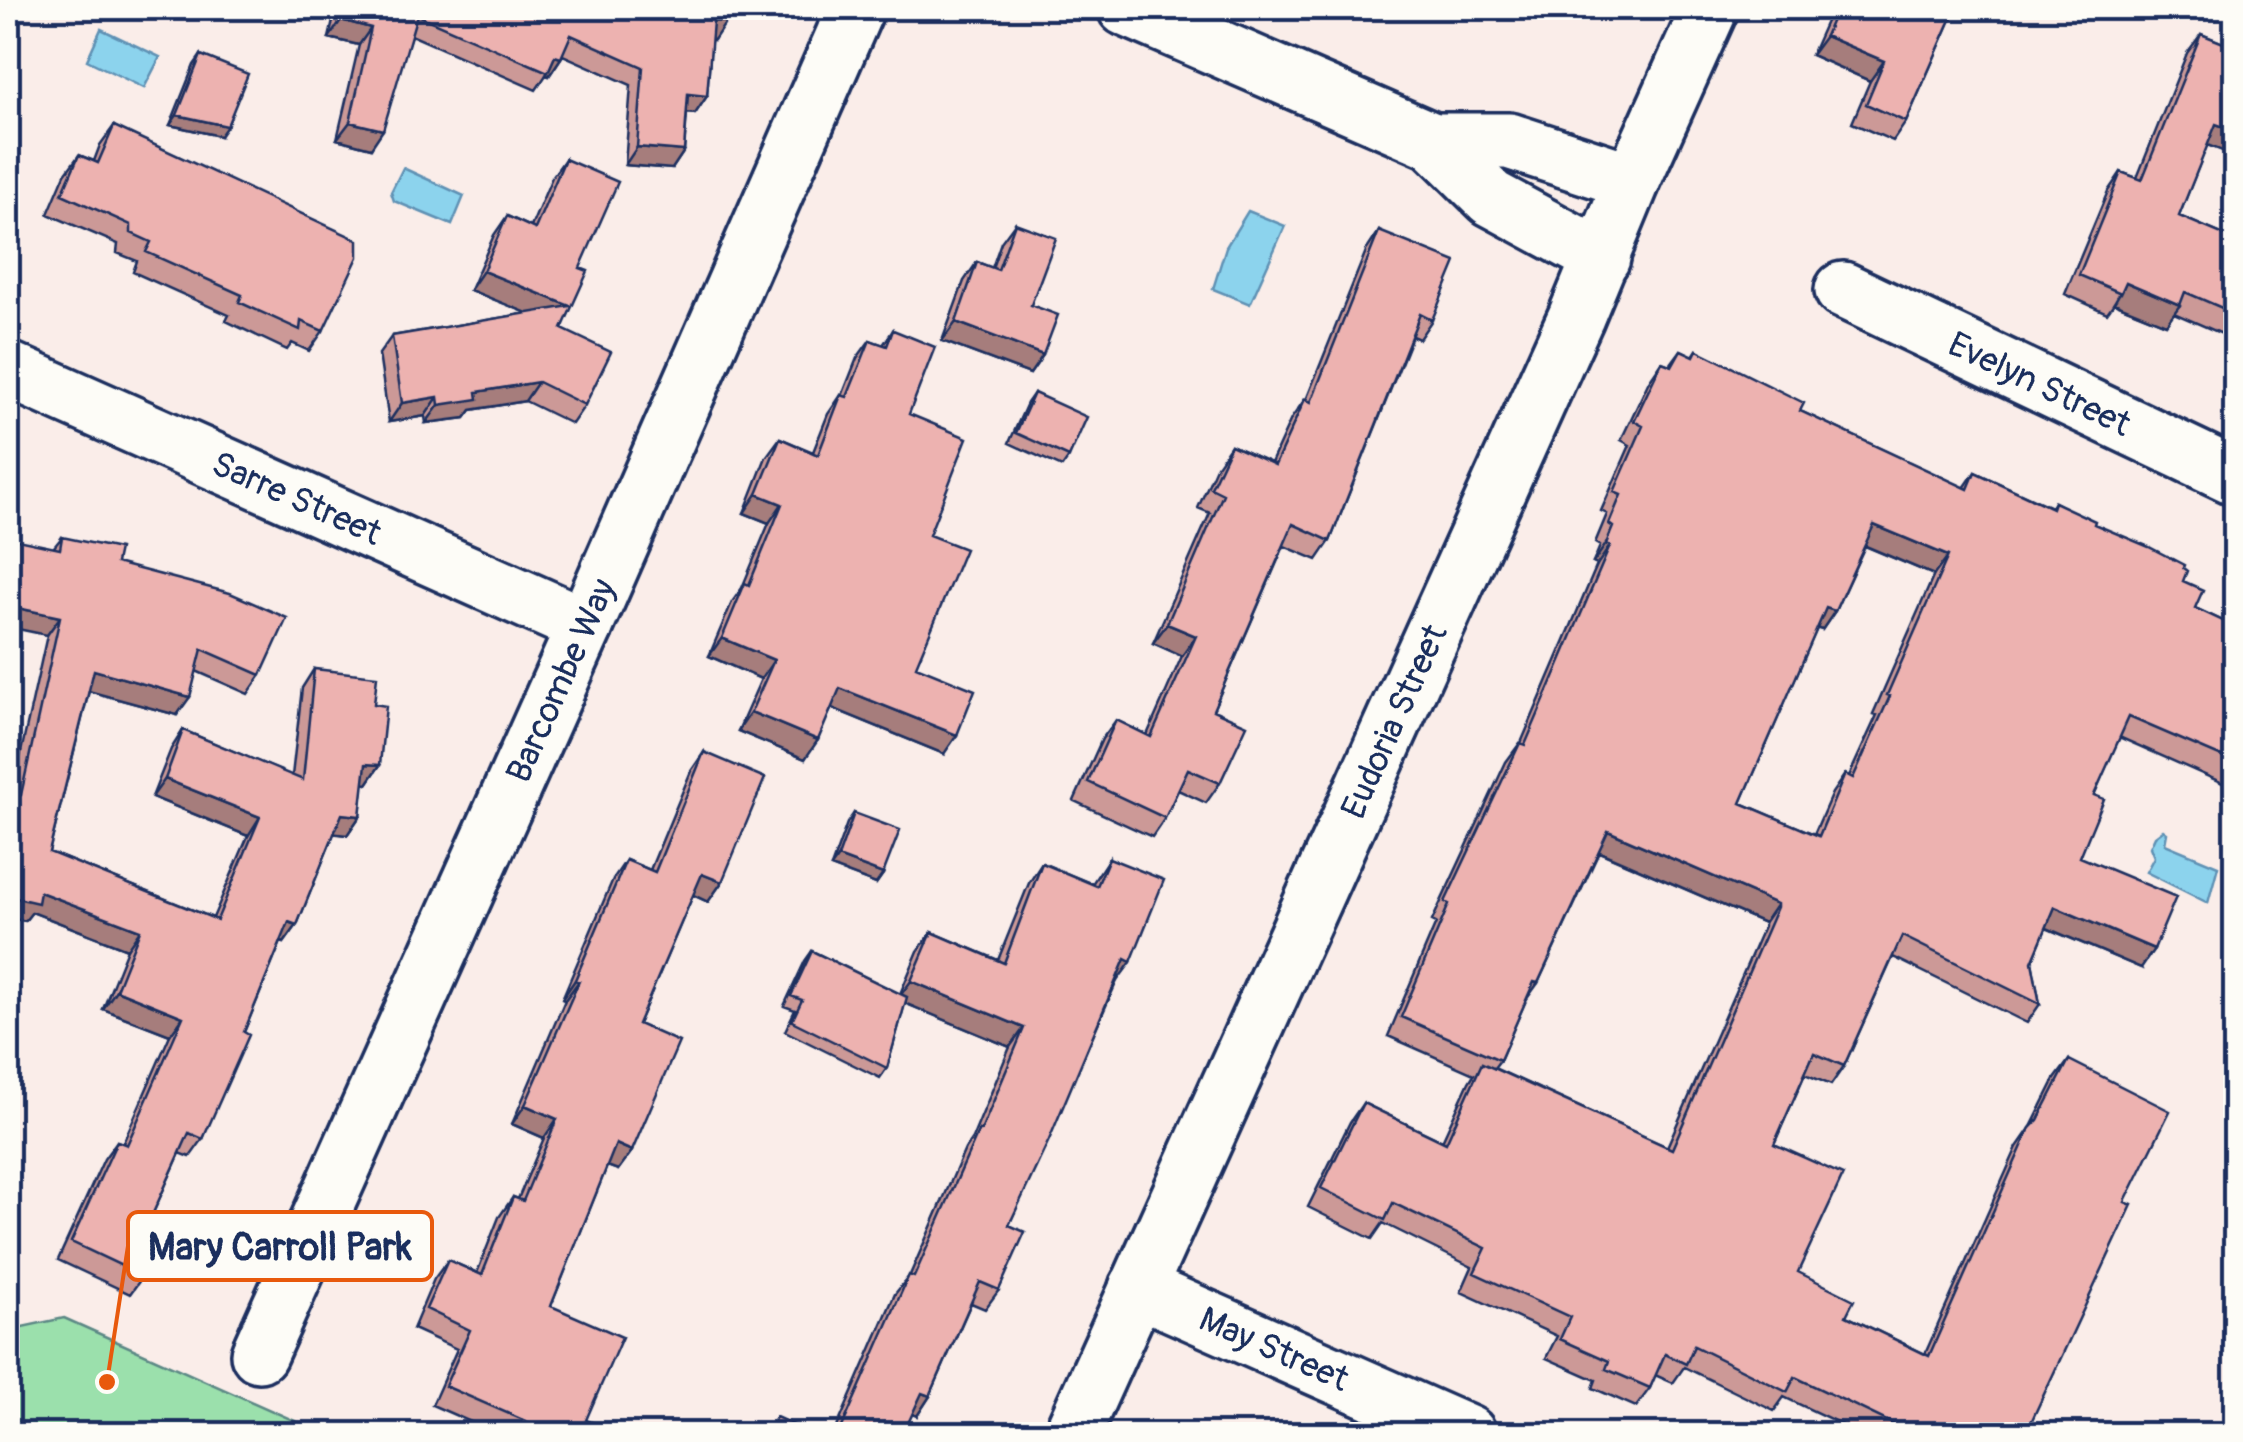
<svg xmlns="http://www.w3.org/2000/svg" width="2243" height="1442" viewBox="0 0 2243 1442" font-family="Pangolin,sans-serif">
  <rect width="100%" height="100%" fill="#faede9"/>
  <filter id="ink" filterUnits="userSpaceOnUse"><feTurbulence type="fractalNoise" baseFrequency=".01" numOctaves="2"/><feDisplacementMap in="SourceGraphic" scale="20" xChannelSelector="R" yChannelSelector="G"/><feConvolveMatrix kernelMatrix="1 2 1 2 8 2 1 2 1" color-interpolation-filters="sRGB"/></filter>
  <g filter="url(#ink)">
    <path fill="#9be0ac" stroke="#5b8885" stroke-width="2.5" d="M 64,1318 L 324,1434 L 8,1434 L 8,1330 Z"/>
    <path fill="#8cd3ed" stroke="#5f91b4" stroke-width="2.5" d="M 101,29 L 160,57 L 144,88 L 87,60 Z
      M 403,168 L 464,196 L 452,225 L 394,201 L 391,192 Z
      M 1248,211 L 1285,226 L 1250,304 L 1213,289 L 1226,247 Z
      M 2163,830 L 2167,833 L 2165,844 L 2218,866 L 2208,903 L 2146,872 L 2154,857 L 2150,847 L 2155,836 Z"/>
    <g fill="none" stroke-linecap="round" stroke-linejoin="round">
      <defs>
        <g id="minor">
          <path id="s1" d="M 1843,290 L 2236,477"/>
          <path id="s2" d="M 9,370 L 585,626"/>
          <path id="s3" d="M 259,1354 L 585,626 L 856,8"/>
        </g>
        <g id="tertiary">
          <path d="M 1126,8 L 1433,141 L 1491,198 L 1602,258"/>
          <path d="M 1433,141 L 1509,141 L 1632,181"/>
          <path id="s4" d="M 1137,1288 L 1468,1434"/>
          <path id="s5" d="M 1072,1434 L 1576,317 L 1632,181 L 1710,8"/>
        </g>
      </defs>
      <use href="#minor" stroke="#1b2f5e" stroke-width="62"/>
      <use href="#tertiary" stroke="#1b2f5e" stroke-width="62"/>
      <use href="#minor" stroke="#fdfcf7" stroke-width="55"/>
      <use href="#tertiary" stroke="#fdfcf7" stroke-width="55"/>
    </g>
    <path fill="#cc9997" stroke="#1b2f5e" stroke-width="2.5" fill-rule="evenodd" d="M 336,8 L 727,8 L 714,40 L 711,40 L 707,96 L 695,114 L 687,113 L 684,151 L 672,169 L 625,165 L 631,85 L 563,55 L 549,76 L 546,75 L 536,90 L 411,35 L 371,148 L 337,139 L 359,45 L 329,38 Z
      M 1832,8 L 1956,8 L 1906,122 L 1893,141 L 1852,123 L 1870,81 L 1811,55 Z
      M 2201,34 L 2236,48 L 2236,155 L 2207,145 L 2179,216 L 2236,240 L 2236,340 L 2174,313 L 2166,324 L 2114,303 L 2107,313 L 2065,294 L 2108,191 L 2121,172 L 2137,178 L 2187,53 Z
      M 201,55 L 220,136 L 170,125 L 194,65 Z
      M 114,126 L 323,331 L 309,351 L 292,343 L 287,350 L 226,321 L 229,315 L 133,272 L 137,261 L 117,253 L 118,244 L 48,214 L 65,174 L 79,155 L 94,161 L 100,145 Z
      M 565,159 L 580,268 L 562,329 L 585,405 L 572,424 L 525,401 L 471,410 L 465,418 L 426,423 L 425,416 L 389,422 L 379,354 L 392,336 L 528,313 L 470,290 L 494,235 L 507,216 L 531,227 L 552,177 Z
      M 1015,223 L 1031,305 L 1043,355 L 1030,374 L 942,341 L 964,281 L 977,262 L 992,268 L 1001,242 Z
      M 1379,231 L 1432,320 L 1419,339 L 1412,336 L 1330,541 L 1317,560 L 1284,546 L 1213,710 L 1220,783 L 1206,803 L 1178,790 L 1165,818 L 1152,837 L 1074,801 L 1102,739 L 1116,720 L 1147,735 L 1182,656 L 1153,643 L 1210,513 L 1198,508 L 1217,465 L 1231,445 L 1271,463 L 1291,419 L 1305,399 L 1306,400 L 1366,251 Z
      M 893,330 L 929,535 L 916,666 L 944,754 L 832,708 L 805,759 L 738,731 L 761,679 L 709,656 L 732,602 L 742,588 L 769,523 L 744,513 L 766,457 L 780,438 L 813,452 L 828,414 L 841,395 L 842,396 L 857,358 L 870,340 L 883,345 Z
      M 1681,350 L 1693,356 L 1697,350 L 1800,411 L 1964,488 L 1975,472 L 2051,507 L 2054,502 L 2094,524 L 2183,568 L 2183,581 L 2195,608 L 2236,627 L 2234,788 L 2119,737 L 2094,795 L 2080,857 L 2141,968 L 2046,928 L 2032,962 L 2040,1004 L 2027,1023 L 1893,957 L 1844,1066 L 1831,1085 L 1805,1074 L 1774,1144 L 1798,1272 L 1846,1316 L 1925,1354 L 2017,1147 L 2031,1127 L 2055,1079 L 2069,1060 L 2125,1202 L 2026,1433 L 2030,1434 L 1862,1434 L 1784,1397 L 1774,1411 L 1684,1367 L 1673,1383 L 1655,1375 L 1650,1388 L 1636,1407 L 1593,1388 L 1596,1380 L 1546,1358 L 1557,1336 L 1461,1292 L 1472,1267 L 1383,1223 L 1372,1239 L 1308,1207 L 1350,1122 L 1363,1103 L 1442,1141 L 1469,1082 L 1474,1074 L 1388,1036 L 1436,923 L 1432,921 L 1506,762 L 1520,743 L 1521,743 L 1597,565 L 1593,563 L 1600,546 L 1595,543 L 1607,514 L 1601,511 L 1630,445 L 1621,440 L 1649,381 L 1662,362 L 1670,365 ZM 1865,546 L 1934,575 L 1873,714 L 1877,715 L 1849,776 L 1845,774 L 1832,793 L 1814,834 L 1741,803 L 1817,628 L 1822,630 L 1835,611 ZM 1599,852 L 1764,923 L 1764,926 L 1667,1147 L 1494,1068 L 1500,1060 L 1526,1000 L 1538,983 Z
      M 1034,393 L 1069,457 L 1062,467 L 1009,443 L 1027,403 Z
      M 62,537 L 116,563 L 261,675 L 248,694 L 196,671 L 177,715 L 89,691 L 49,852 L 213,918 L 248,836 L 152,797 L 171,749 L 183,730 L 292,776 L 302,688 L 314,669 L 374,704 L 380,765 L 367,784 L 363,783 L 360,816 L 347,835 L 334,833 L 297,925 L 284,943 L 281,942 L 244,1032 L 203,1139 L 190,1157 L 180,1153 L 153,1213 L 152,1239 L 143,1276 L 130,1294 L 58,1260 L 104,1159 L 117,1141 L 123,1143 L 170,1035 L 103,1009 L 127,949 L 32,912 L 25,921 L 8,918 L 8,792 L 12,793 L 47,635 L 54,547 Z
      M 704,752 L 722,882 L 708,902 L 693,895 L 638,1024 L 632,1151 L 618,1170 L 607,1166 L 551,1306 L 586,1420 L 619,1434 L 498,1434 L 432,1405 L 457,1349 L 413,1329 L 434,1279 L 448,1260 L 477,1273 L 499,1217 L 513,1197 L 518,1199 L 544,1138 L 512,1124 L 565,1000 L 562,999 L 613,879 L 626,860 L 650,870 L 691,771 Z
      M 854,813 L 883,874 L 876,884 L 831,867 L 847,823 Z
      M 1109,858 L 1117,981 L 1009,1225 L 999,1290 L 985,1309 L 971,1303 L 930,1396 L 917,1416 L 912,1414 L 903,1434 L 834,1434 L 895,1294 L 910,1275 L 965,1149 L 972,1139 L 1010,1047 L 905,1003 L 887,1068 L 880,1078 L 785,1031 L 795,1010 L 784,1006 L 805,961 L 812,951 L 900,994 L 918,951 L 932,932 L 998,960 L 1029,883 L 1042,863 L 1092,884 Z"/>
    <path fill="#a67d7b" stroke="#1b2f5e" stroke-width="2.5" d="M 1555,8 L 1579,8 L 1574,15 Z
      M 341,20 L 371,28 L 359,45 L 329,38 Z
      M 713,21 L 726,22 L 714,40 L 700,39 Z
      M 1825,36 L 1884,61 L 1870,81 L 1811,55 Z
      M 555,56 L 561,58 L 549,76 L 546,75 Z
      M 688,94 L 707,96 L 695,114 L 676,112 Z
      M 177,115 L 227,126 L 220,136 L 170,125 Z
      M 350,122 L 383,130 L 371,148 L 337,139 Z
      M 2216,124 L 2236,131 L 2235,156 L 2202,143 Z
      M 637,147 L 684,151 L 672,169 L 625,165 Z
      M 483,271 L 570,306 L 557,325 L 470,290 Z
      M 2126,282 L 2180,305 L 2166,324 L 2114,303 Z
      M 956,322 L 1043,355 L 1030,374 L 942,341 Z
      M 538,382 L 525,401 L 471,410 L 465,418 L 426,423 L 439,405 L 477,392 Z
      M 438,397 L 425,416 L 389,422 L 402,403 Z
      M 757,494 L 782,504 L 769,523 L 744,513 Z
      M 1874,525 L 1948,556 L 1934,575 L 1861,544 Z
      M 1606,544 L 1610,546 L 1597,565 L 1593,563 Z
      M 8,606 L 60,617 L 47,635 L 8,627 Z
      M 1826,608 L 1835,611 L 1822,630 L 1812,627 Z
      M 1167,624 L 1196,636 L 1182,656 L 1153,643 Z
      M 722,638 L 774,660 L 761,679 L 709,656 Z
      M 94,670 L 190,697 L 177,715 L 81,689 Z
      M 840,688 L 957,735 L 944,754 L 827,706 Z
      M 751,712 L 818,740 L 805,759 L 738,731 Z
      M 366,764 L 380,765 L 367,784 L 353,782 Z
      M 165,779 L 260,817 L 248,836 L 152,797 Z
      M 342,814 L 360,816 L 347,835 L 329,833 Z
      M 1608,831 L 1777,904 L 1764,923 L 1595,850 Z
      M 838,857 L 883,874 L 876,884 L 831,867 Z
      M 702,874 L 722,882 L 708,902 L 689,893 Z
      M 40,892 L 140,930 L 127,949 L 32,912 L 25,921 L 8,918 L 8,896 Z
      M 2055,907 L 2154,949 L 2141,968 L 2042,926 Z
      M 289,922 L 297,925 L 284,943 L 276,940 Z
      M 1125,959 L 1131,962 L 1117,981 L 1112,979 Z
      M 575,980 L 579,981 L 565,1000 L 562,999 Z
      M 911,981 L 1024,1028 L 1010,1047 L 897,1000 Z
      M 116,990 L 183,1017 L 170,1035 L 103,1009 Z
      M 525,1105 L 557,1119 L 544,1138 L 512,1124 Z
      M 616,1144 L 632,1151 L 618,1170 L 602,1164 Z
      M 922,1393 L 930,1396 L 917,1416 L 908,1412 Z"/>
    <path fill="#edb2b0" stroke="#1b2f5e" stroke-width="2.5" fill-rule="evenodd" d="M 344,8 L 727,8 L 726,22 L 713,21 L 707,96 L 688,94 L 684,151 L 637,147 L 643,67 L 571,35 L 561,58 L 555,56 L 548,72 L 417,15 L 383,130 L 350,122 L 371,28 L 341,20 Z
      M 1837,8 L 1956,8 L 1906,122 L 1866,104 L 1884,61 L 1825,36 Z
      M 2201,34 L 2236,48 L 2236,131 L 2216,124 L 2179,216 L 2236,240 L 2236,314 L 2185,292 L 2180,305 L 2126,282 L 2121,293 L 2079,275 L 2121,172 L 2142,180 Z
      M 201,55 L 248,74 L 227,126 L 177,115 Z
      M 114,126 L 358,240 L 358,257 L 323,331 L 301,321 L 300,330 L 239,302 L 242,295 L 146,252 L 151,242 L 131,233 L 131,225 L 62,194 L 79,155 L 98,163 Z
      M 565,159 L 618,182 L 580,268 L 588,271 L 562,329 L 611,352 L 585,405 L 538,382 L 477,392 L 478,399 L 439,405 L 438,397 L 402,403 L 392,336 L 570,306 L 483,271 L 507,216 L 535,229 Z
      M 1015,223 L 1056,238 L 1031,305 L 1058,315 L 1043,355 L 956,322 L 977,262 L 998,270 Z
      M 1379,231 L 1456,262 L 1432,320 L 1420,314 L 1330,541 L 1293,524 L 1213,710 L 1247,725 L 1220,783 L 1188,769 L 1165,818 L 1088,782 L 1116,720 L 1151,737 L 1196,636 L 1167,624 L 1223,494 L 1211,488 L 1231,445 L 1275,465 L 1305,399 L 1311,402 Z
      M 893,330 L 935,347 L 909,414 L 967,438 L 929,535 L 965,549 L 916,666 L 975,690 L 957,735 L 840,688 L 818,740 L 751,712 L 774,660 L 722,638 L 745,583 L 749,585 L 782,504 L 757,494 L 780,438 L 818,455 L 841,395 L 847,397 L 870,340 L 887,346 Z
      M 1681,350 L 1694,356 L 1697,350 L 1804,403 L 1800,411 L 1968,489 L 1975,472 L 2052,508 L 2054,502 L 2095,521 L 2094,524 L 2149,547 L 2184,565 L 2183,568 L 2187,571 L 2183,581 L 2203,590 L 2195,608 L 2236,627 L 2236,763 L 2129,717 L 2094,795 L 2104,799 L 2080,857 L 2176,897 L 2154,949 L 2055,907 L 2032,962 L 2040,1004 L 1902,936 L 1844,1066 L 1814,1053 L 1774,1144 L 1843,1175 L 1798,1272 L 1854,1300 L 1846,1316 L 1929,1356 L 2030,1128 L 2038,1120 L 2069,1060 L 2170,1111 L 2125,1202 L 2132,1205 L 2026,1433 L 2030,1434 L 1904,1434 L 1906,1430 L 1795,1377 L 1787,1392 L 1694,1346 L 1686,1364 L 1665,1354 L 1650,1388 L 1606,1369 L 1609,1361 L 1560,1339 L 1570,1317 L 1474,1273 L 1486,1248 L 1393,1203 L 1385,1220 L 1321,1188 L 1363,1103 L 1446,1143 L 1482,1063 L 1672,1149 L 1777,907 L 1777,904 L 1608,831 L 1538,983 L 1534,982 L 1500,1060 L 1401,1017 L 1449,904 L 1445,902 L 1520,743 L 1525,745 L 1610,546 L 1606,544 L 1613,527 L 1609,524 L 1621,495 L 1614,492 L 1643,426 L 1634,421 L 1662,362 L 1672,366 ZM 1874,525 L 1948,556 L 1887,695 L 1890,696 L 1853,778 L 1845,774 L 1819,836 L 1741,803 L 1826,608 L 1835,611 Z
      M 1034,393 L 1087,417 L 1069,457 L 1016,433 Z
      M 62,537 L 119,549 L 116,563 L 230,593 L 287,618 L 261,675 L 202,649 L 190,697 L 94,670 L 49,852 L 217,920 L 260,817 L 165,779 L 183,730 L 303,780 L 314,669 L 377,676 L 374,704 L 386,706 L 380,765 L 366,764 L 360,816 L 342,814 L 297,925 L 289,922 L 244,1032 L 249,1035 L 203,1139 L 189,1133 L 153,1213 L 162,1217 L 152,1239 L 157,1245 L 143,1276 L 71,1242 L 117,1141 L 127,1145 L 183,1017 L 116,990 L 140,930 L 40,892 L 38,903 L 8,896 L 8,792 L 21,795 L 60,617 L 8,606 L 8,538 L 60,549 Z
      M 704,752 L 765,778 L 722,882 L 702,874 L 638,1024 L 679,1042 L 632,1151 L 616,1144 L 551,1306 L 622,1337 L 586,1420 L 619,1434 L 555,1434 L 445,1386 L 470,1330 L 426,1309 L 448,1260 L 482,1275 L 513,1197 L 523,1201 L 557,1119 L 525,1105 L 579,981 L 575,980 L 626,860 L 655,872 Z
      M 854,813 L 900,830 L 883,874 L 838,857 Z
      M 1109,858 L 1164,880 L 1131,962 L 1125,959 L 1049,1140 L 1009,1225 L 1025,1232 L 999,1290 L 980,1282 L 930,1396 L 922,1393 L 903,1434 L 839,1434 L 909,1275 L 914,1277 L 979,1130 L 981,1131 L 1024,1028 L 911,981 L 932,932 L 1004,963 L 1042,863 L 1097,886 Z
      M 812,951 L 907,997 L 887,1068 L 792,1021 L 802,1000 L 791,996 Z
      M 776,1417 L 814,1434 L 768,1434 Z"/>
  </g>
  <g text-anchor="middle" stroke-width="9" stroke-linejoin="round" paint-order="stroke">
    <g font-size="35" fill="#1b2f5e" stroke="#fdfcf7">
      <text dy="12" stroke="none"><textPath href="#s1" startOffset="218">Evelyn Street</textPath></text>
      <text dy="12" stroke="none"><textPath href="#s2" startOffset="315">Sarre Street</textPath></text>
      <text dy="12" stroke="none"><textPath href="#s3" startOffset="738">Barcombe Way</textPath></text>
      <text dy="12" stroke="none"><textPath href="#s5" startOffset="782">Eudoria Street</textPath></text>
      <text dy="12" stroke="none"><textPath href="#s4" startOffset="150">May Street</textPath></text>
    </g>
  </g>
  <path fill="none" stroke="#e8590c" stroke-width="4" d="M107 1382L128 1246"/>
  <circle fill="#e8590c" stroke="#fdfcf7" stroke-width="4" cx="107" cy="1382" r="10"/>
  <rect fill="#fdfcf7" stroke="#e8590c" stroke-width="4" x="128" y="1212" width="304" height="68" rx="10"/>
  <g font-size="38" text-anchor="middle" font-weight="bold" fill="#1b2f5e">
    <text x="280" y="1260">Mary Carroll Park</text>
  </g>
  <rect width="2243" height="1442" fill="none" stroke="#fdfcf7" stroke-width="40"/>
  <rect x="20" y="20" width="2203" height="1402" fill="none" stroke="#1b2f5e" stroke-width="4" filter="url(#ink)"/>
</svg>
